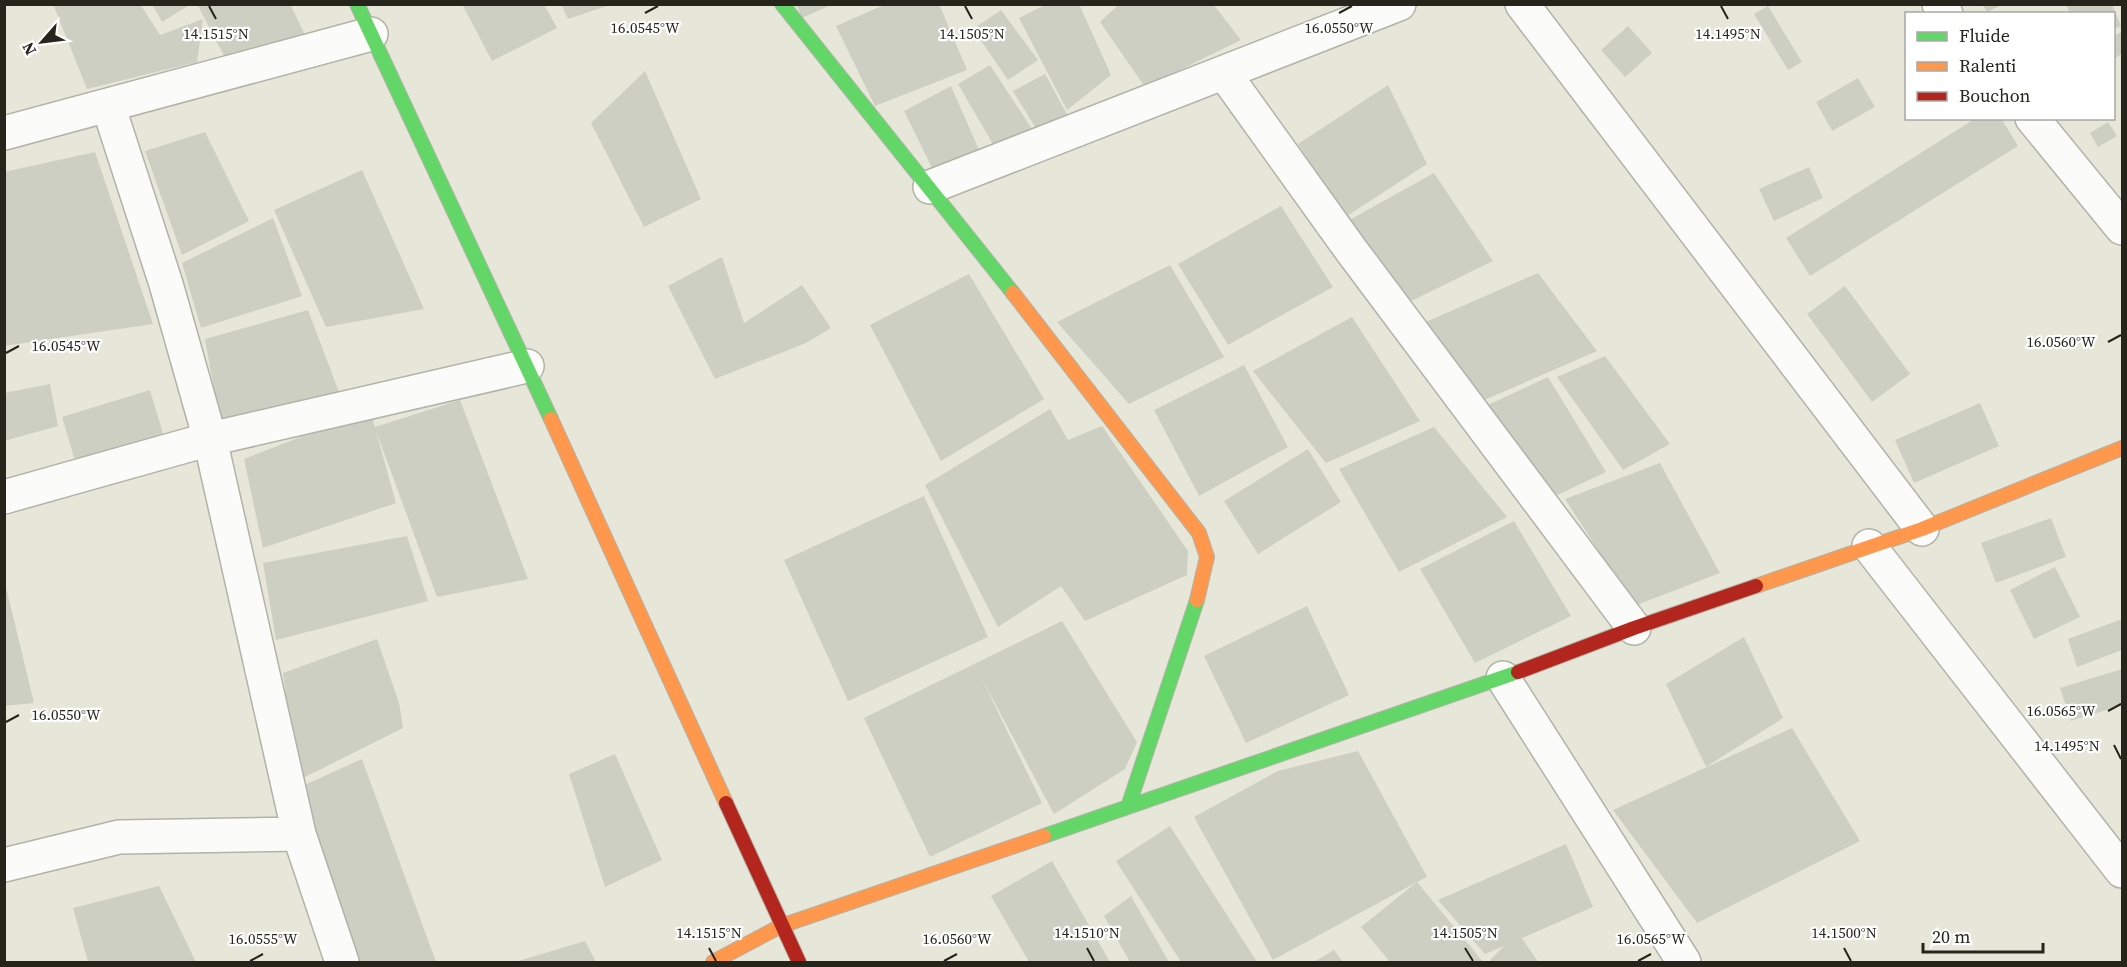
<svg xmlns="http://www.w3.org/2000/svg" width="2127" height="967" viewBox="0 0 2127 967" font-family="'Source Serif 4',serif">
  <rect width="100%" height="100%" fill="#e6e7d9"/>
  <path fill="#cecfc3" d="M 53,4 L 140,4 L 160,35 L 203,19 L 197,62 L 87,89 Z
    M 152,4 L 191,4 L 162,22 Z
    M 197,4 L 290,4 L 307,39 L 232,71 Z
    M 462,4 L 544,4 L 557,28 L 492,61 Z
    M 561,4 L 610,4 L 610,5 L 568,19 Z
    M 796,4 L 833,4 L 802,18 Z
    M 886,4 L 939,4 L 967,70 L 875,106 L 836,26 Z
    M 1047,4 L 1079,4 L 1111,75 L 1067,110 L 1019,18 Z
    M 1119,4 L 1213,4 L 1241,40 L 1145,87 L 1100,22 Z
    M 1982,4 L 2004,4 L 1987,12 Z
    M 2066,4 L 2112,4 L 2121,26 L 2114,29 L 2114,14 L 2070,14 Z
    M 1768,6 L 1802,62 L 1788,70 L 1754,14 Z
    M 1001,10 L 1038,60 L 1008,80 L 973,29 Z
    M 1628,26 L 1652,53 L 1625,77 L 1601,50 Z
    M 2122,32 L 2122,54 L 2115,58 L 2114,35 Z
    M 990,65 L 1034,132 L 997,151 L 958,84 Z
    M 645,71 L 701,199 L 644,227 L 591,123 Z
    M 1045,74 L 1075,129 L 1043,140 L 1013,91 Z
    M 1858,78 L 1875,107 L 1832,131 L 1816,102 Z
    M 1388,85 L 1427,164 L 1344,218 L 1298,144 Z
    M 951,86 L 980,152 L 937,178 L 904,111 Z
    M 1976,118 L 2001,118 L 2018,146 L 1810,276 L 1786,238 Z
    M 2108,122 L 2117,136 L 2098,147 L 2090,133 Z
    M 205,132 L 249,221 L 182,255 L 145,151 Z
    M 95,152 L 153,324 L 4,346 L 4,172 Z
    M 1809,167 L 1823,198 L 1774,221 L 1759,189 Z
    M 362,170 L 424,309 L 326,327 L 274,210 Z
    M 1434,173 L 1493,261 L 1401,306 L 1342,224 Z
    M 1281,206 L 1333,287 L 1228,345 L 1178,264 Z
    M 273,218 L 302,296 L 201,328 L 182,263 Z
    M 722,257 L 744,323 L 802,285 L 831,328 L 806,343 L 715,379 L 668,286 Z
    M 1170,265 L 1224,357 L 1129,404 L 1057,322 Z
    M 1538,273 L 1597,351 L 1480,402 L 1419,325 Z
    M 969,274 L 1044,399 L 941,461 L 870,325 Z
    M 1845,286 L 1910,374 L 1872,402 L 1807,314 Z
    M 308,310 L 342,400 L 220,423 L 205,339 Z
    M 1352,317 L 1420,421 L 1326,463 L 1253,371 Z
    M 1605,356 L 1670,444 L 1623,470 L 1557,377 Z
    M 1244,365 L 1288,447 L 1199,496 L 1154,410 Z
    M 1548,377 L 1606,472 L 1555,496 L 1488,405 Z
    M 50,384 L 58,426 L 4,441 L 4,393 Z
    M 150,390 L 168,450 L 76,464 L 62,417 Z
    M 460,400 L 528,579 L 437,597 L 376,431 L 396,503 L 263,548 L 244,459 L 370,410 L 375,427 Z
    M 1980,403 L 1999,446 L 1914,483 L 1895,440 Z
    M 1050,409 L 1068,440 L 1102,426 L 1188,551 L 1187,575 L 1085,621 L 1061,586 L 998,627 L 925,485 Z
    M 1434,427 L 1507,517 L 1399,572 L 1339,469 Z
    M 1308,449 L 1341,502 L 1258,554 L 1224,501 Z
    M 1660,463 L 1720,573 L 1634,606 L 1565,499 Z
    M 924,496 L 988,637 L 848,701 L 784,560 Z
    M 2051,518 L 2066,557 L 1996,583 L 1981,543 Z
    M 1514,521 L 1571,616 L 1475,663 L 1420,569 Z
    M 407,536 L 428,601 L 276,640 L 263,563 Z
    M 2055,567 L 2080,617 L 2034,639 L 2010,590 Z
    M 4,579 L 34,703 L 4,706 Z
    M 1307,606 L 1349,695 L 1246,743 L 1204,656 Z
    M 2122,619 L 2122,650 L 2077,667 L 2068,639 Z
    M 1062,621 L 1137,742 L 1125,769 L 1054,814 L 982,679 L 1042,803 L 930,857 L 864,718 Z
    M 1744,637 L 1783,718 L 1706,767 L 1666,684 Z
    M 377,639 L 399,703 L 403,728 L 297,781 L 283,673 Z
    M 2122,669 L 2122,705 L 2071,721 L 2060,688 Z
    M 1792,728 L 1860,841 L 1697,923 L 1613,810 Z
    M 1358,751 L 1427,877 L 1417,882 L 1483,962 L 1390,962 L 1361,927 L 1417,882 L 1273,960 L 1194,817 L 1278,771 Z
    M 615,754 L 662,860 L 605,887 L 569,774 Z
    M 362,759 L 436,962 L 352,962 L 300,787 Z
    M 1170,826 L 1257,962 L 1181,962 L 1116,861 Z
    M 1566,844 L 1593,907 L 1522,938 L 1538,962 L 1492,962 L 1490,960 L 1504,946 L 1485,954 L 1438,900 Z
    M 1052,861 L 1110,962 L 1029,962 L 991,896 Z
    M 159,886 L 196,962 L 88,962 L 73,908 Z
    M 1131,896 L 1169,962 L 1130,962 L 1104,916 Z
    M 585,941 L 596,962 L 515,962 Z
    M 1334,950 L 1343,962 L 1314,962 Z"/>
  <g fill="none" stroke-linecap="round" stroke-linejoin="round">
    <defs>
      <path id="street" d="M 1522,4 L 1922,529
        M 1939,4 L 1946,14
        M 1224,73 L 1351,250 L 1634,628
        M 108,105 L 166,284 L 210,439 L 299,834 L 342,962
        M 2032,118 L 2122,228
        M 4,133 L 371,34
        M 930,187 L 1399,4
        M 4,497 L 210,439 L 527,366
        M 1869,546 L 2122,871
        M 1503,678 L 1684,962
        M 4,865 L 119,837 L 299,834"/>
      <path id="fast" d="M 357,4 L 551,419
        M 782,4 L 1013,293
        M 1129,804 L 1197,600
        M 1044,836 L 1518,672"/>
      <path id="slow" d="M 1013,293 L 1199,533 L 1207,557 L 1197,600
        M 551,419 L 726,803
        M 1756,586 L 1922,529 L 2122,448
        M 713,962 L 781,926 L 1044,836"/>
      <path id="jam" d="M 1518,672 L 1634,628 L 1756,586
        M 726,803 L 799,962"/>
    </defs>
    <use href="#street" stroke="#b2b3a8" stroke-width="36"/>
    <use href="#fast" stroke="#b2b3a8" stroke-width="16"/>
    <use href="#slow" stroke="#b2b3a8" stroke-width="16"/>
    <use href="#jam" stroke="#b2b3a8" stroke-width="16"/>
    <use href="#street" stroke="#fbfbf9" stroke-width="33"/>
    <use href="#fast" stroke="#63d668" stroke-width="14"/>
    <use href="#slow" stroke="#ff974d" stroke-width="14"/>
    <use href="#jam" stroke="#b3261e" stroke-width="14"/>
  </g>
  <path fill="none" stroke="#25251c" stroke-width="2" d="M 209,6 L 216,19M 965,6 L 972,19M 1721,6 L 1728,19M 645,13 L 658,6M 1339,13 L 1352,6M 2108,342 L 2121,335M 6,353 L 19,346M 2108,711 L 2121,704M 6,722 L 19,715M 2114,745 L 2121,759M 709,948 L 716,961M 1087,948 L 1094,961M 1465,948 L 1473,961M 1844,948 L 1851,961M 250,961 L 263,954M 944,961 L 957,954M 1638,961 L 1651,954"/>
  <g font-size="15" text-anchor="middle" fill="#25251c" stroke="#fff" stroke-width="4.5" stroke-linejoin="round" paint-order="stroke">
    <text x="645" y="33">16.0545°W</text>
    <text x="1339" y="33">16.0550°W</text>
    <text x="216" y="39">14.1515°N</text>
    <text x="972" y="39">14.1505°N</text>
    <text x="1728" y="39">14.1495°N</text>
    <text x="2061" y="347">16.0560°W</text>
    <text x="66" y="351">16.0545°W</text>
    <text x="2061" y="716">16.0565°W</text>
    <text x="66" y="720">16.0550°W</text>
    <text x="2067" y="751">14.1495°N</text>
    <text x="709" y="938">14.1515°N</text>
    <text x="1087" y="938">14.1510°N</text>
    <text x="1465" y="938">14.1505°N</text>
    <text x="1844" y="938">14.1500°N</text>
    <text x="263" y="944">16.0555°W</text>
    <text x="957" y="944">16.0560°W</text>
    <text x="1651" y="944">16.0565°W</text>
  </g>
  <rect width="2127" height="967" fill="none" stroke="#25251c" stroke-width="12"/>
  <rect x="1905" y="12" width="210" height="108" fill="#ffffff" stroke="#a8a8a4" stroke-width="1.5"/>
  <rect x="1917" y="32" width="30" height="9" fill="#63d668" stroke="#a8a8a4" stroke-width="1.5"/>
  <text x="1959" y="42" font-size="18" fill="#25251c">Fluide</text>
  <rect x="1917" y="62" width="30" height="9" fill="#ff974d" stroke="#a8a8a4" stroke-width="1.5"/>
  <text x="1959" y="72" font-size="18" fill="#25251c">Ralenti</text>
  <rect x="1917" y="92" width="30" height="9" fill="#b3261e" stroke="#a8a8a4" stroke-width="1.5"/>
  <text x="1959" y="102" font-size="18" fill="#25251c">Bouchon</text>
  <g transform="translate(42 42) rotate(242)" stroke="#ffffff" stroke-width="4.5" paint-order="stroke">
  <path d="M0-4.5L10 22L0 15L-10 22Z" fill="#25251c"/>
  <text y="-9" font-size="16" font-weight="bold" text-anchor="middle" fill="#25251c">N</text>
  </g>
  <path d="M1923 943v9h120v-9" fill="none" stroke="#25251c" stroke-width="3"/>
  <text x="1932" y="943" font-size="18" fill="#25251c" stroke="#ffffff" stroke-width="4.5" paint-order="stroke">20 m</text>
</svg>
